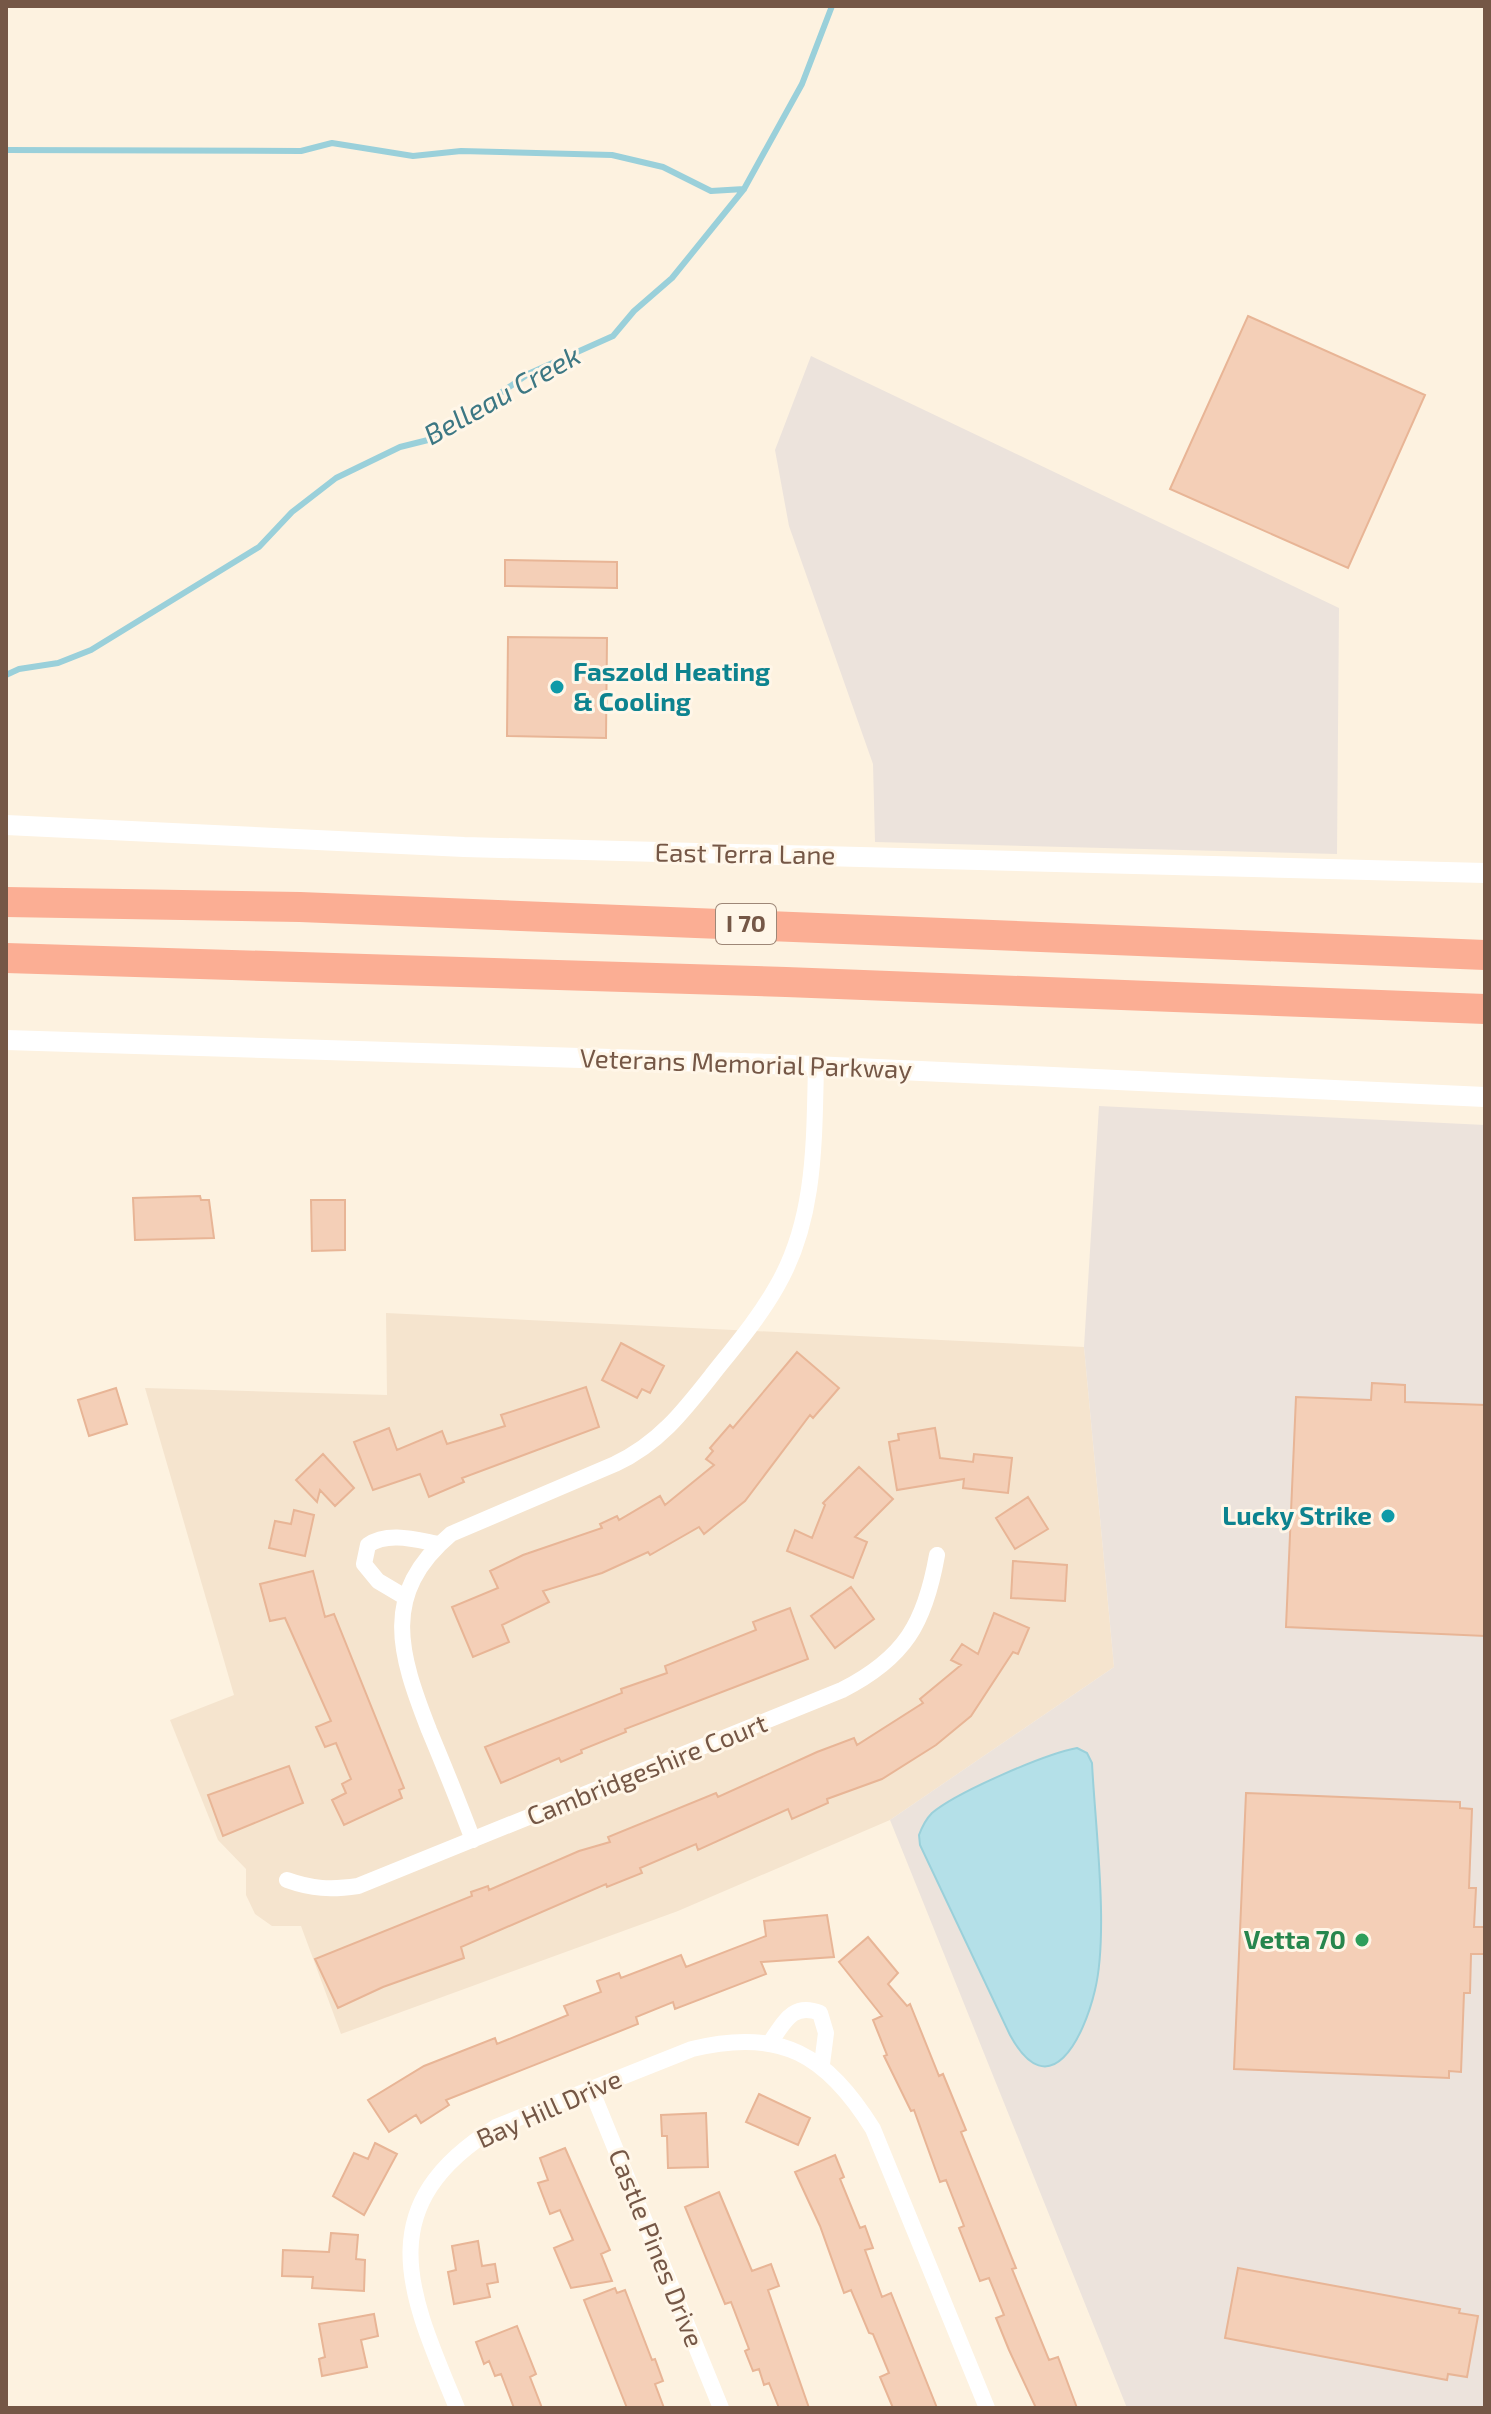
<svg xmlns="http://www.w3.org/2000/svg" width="1491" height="2414" viewBox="0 0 1491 2414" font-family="'Exo 2',sans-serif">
  <rect width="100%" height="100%" fill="#fdf2e0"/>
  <path fill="#f5e4ce" d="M 386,1313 L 1084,1347 L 1114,1667 L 890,1820 L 678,1911 L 341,2034 L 301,1926 L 272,1926 L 255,1914 L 246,1895 L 246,1869 L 218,1840 L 170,1720 L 234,1695 L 145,1388 L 387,1395 Z"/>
  <path fill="#ece3dc" d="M 811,356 L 1339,608 L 1337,854 L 875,842 L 873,764 L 789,526 L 775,450 Z
    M 1099,1106 L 1485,1125 L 1485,2408 L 1127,2408 L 890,1820 L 1114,1667 L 1084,1347 Z"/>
  <path fill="#b4e0e8" stroke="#9ad0da" stroke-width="2" d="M 1077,1748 L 1087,1753 L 1092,1763 C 1095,1825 1109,1932 1095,1990 C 1084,2037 1050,2108 1010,2035 L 920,1845 L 919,1835 C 922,1827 926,1819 932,1813 C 957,1792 1045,1754 1077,1748 Z"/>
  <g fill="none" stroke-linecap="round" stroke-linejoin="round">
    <path stroke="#9ad0da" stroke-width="6" d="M 6,150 L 301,151 L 332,143 L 413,156 L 461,151 L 612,155 L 663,167 L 711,191 L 744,189
      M 6,675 L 19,669 L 58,663 L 91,650 L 259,547 L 292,512 L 336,478 L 400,447 L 436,438 L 528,374 L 613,336 L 634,311 L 672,278 L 744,189 L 802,84 L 832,6"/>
  </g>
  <path fill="#f4cfb7" stroke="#e8b596" stroke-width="2" d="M 1248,316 L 1425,395 L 1348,568 L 1170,489 Z
    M 505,560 L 617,562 L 617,588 L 505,586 Z
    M 508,637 L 607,638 L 606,738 L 507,736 Z
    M 200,1196 L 201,1200 L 209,1200 L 214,1238 L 135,1240 L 133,1198 Z
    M 311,1200 L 345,1200 L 345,1250 L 312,1251 Z
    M 621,1343 L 664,1366 L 650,1393 L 642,1389 L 637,1398 L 602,1380 Z
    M 797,1352 L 839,1388 L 813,1418 L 810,1415 L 745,1501 L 704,1534 L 699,1527 L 650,1555 L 648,1552 L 602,1573 L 543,1591 L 549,1602 L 502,1625 L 509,1642 L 473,1657 L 452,1607 L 498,1588 L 490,1571 L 523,1555 L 602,1528 L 600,1524 L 617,1516 L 619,1520 L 660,1496 L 665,1505 L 714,1465 L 706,1459 L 713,1451 L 710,1448 L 730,1425 L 733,1428 Z
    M 1372,1383 L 1405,1385 L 1405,1402 L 1485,1405 L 1485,1636 L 1286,1627 L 1296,1397 L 1371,1400 Z
    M 586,1387 L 599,1427 L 462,1478 L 464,1482 L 429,1497 L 420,1474 L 373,1490 L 354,1442 L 389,1428 L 397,1450 L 442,1431 L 447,1444 L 505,1426 L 501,1415 Z
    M 116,1388 L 127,1424 L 89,1436 L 78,1400 Z
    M 935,1428 L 940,1458 L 973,1462 L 974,1454 L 1012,1458 L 1008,1493 L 963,1488 L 964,1479 L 897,1490 L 889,1442 L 899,1440 L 898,1434 Z
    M 323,1454 L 354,1488 L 335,1506 L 320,1490 L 317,1502 L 296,1480 Z
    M 859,1467 L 893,1499 L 855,1537 L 867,1542 L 853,1578 L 787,1551 L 795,1530 L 812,1538 L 825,1505 L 823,1503 Z
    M 1028,1497 L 1048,1529 L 1015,1549 L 996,1518 Z
    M 294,1510 L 314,1515 L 305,1556 L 269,1548 L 275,1521 L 291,1524 Z
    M 1013,1561 L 1067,1565 L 1065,1601 L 1011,1598 Z
    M 313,1571 L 325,1617 L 334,1614 L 404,1788 L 399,1790 L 402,1798 L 344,1825 L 332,1800 L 346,1793 L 342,1784 L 351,1779 L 336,1743 L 325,1747 L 316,1727 L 331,1721 L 285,1618 L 270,1621 L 260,1584 Z
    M 851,1587 L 874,1619 L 835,1648 L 811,1616 Z
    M 790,1608 L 808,1659 L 625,1729 L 626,1732 L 581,1750 L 582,1753 L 561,1762 L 559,1758 L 501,1783 L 485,1747 L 622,1693 L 621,1689 L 667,1673 L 665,1666 L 756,1630 L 753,1622 Z
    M 994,1613 L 1029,1628 L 1018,1654 L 1013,1652 L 971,1716 L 936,1745 L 882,1779 L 827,1799 L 828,1803 L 792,1819 L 788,1809 L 698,1850 L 696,1844 L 640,1868 L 642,1873 L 607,1887 L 606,1884 L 461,1947 L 464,1958 L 383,1987 L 338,2008 L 315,1959 L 472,1896 L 471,1892 L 488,1886 L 489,1890 L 579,1851 L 610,1842 L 608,1837 L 716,1793 L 718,1797 L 817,1752 L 854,1738 L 857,1745 L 923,1703 L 920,1699 L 961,1665 L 951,1660 L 962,1644 L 978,1654 Z
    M 289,1766 L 303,1803 L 223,1836 L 208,1795 Z
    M 1246,1793 L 1460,1802 L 1460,1808 L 1472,1809 L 1469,1888 L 1476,1888 L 1474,1927 L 1485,1927 L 1485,1954 L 1471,1954 L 1470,1993 L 1464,1993 L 1461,2072 L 1449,2071 L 1449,2078 L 1234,2069 Z
    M 827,1915 L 834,1957 L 761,1962 L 766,1974 L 675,2009 L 673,2002 L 636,2017 L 638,2024 L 446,2100 L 449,2105 L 421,2123 L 416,2115 L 389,2132 L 368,2100 L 424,2066 L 495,2038 L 497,2044 L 568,2015 L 564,2006 L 601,1992 L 597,1981 L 619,1973 L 621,1978 L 681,1955 L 686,1967 L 766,1936 L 764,1921 Z
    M 868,1937 L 898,1973 L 888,1984 L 907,2006 L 910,2004 L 939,2076 L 943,2074 L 966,2130 L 961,2132 L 1016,2268 L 1012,2269 L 1049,2360 L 1058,2357 L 1077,2408 L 1036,2408 L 1009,2350 L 996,2318 L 1004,2315 L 989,2278 L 980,2281 L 959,2228 L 964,2226 L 946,2180 L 940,2182 L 914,2110 L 911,2111 L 884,2056 L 887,2055 L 873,2020 L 882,2016 L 839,1962 Z
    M 759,2094 L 810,2118 L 798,2145 L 746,2122 Z
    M 706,2113 L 708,2167 L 668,2168 L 667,2136 L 662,2136 L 661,2115 Z
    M 375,2143 L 397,2154 L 364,2215 L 333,2196 L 354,2153 L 368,2159 Z
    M 565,2148 L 610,2250 L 601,2254 L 612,2281 L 571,2288 L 554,2248 L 573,2240 L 560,2210 L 550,2214 L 538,2183 L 548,2180 L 540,2158 Z
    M 835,2155 L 844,2177 L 840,2179 L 860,2228 L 865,2226 L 873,2248 L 865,2250 L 882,2297 L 891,2293 L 937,2408 L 893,2408 L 880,2377 L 889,2373 L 873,2334 L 869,2333 L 851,2290 L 844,2293 L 820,2226 L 795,2172 Z
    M 719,2192 L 752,2271 L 771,2264 L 779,2286 L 768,2290 L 809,2408 L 779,2408 L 769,2383 L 764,2385 L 759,2369 L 753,2371 L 745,2351 L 749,2349 L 731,2302 L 725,2304 L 685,2207 Z
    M 331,2233 L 358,2235 L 356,2259 L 365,2260 L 364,2291 L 312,2288 L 313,2277 L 282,2276 L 283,2250 L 329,2252 Z
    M 478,2241 L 482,2266 L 495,2264 L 498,2282 L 487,2284 L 490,2297 L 454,2304 L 448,2272 L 456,2270 L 452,2246 Z
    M 1238,2268 L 1460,2309 L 1459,2313 L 1478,2316 L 1467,2377 L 1448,2374 L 1447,2380 L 1225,2338 Z
    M 615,2288 L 617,2293 L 625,2290 L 652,2360 L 655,2359 L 663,2381 L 655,2384 L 664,2408 L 627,2408 L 584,2300 Z
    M 374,2314 L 378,2336 L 361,2340 L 367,2367 L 322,2376 L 319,2359 L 325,2357 L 319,2324 Z
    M 517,2326 L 536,2374 L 530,2377 L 542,2408 L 514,2408 L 501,2374 L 495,2376 L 489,2361 L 484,2364 L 476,2342 Z"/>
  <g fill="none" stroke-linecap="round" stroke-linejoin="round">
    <path stroke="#fff" stroke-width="16" d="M 405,1597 L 378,1581 L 364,1564 L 368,1545 C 388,1531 417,1540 439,1544
      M 473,1840 C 459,1803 444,1766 429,1730 C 399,1653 380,1594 451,1534 L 615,1464 C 658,1444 683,1412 712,1375 C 735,1346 759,1318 777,1286 C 816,1219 814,1141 816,1066
      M 287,1880 C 312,1889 331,1890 358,1886 L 842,1690 C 905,1658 925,1623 937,1555
      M 769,2044 C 784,2023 792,2002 820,2013 L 826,2033 L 822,2064
      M 591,2089 L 721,2408
      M 457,2408 C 410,2295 367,2207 496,2127 L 692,2049 C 781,2027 827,2055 873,2129 L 987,2408"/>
    <path stroke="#fff" stroke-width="20" d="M 6,825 L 464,847 L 1485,873
      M 6,1040 L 770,1064 L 1485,1097"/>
    <path stroke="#fbae94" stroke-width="30" d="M 6,902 L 300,907 L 1485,955
      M 6,958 L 786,982 L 1485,1009"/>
  </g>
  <g fill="#0f9aa8" stroke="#fff6e8" stroke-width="3">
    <circle cx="557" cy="687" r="8"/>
    <circle cx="1388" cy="1516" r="8"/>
  </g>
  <circle fill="#2e9e5b" stroke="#fff6e8" stroke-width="3" cx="1362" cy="1940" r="8"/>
  <g text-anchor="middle" stroke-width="6" stroke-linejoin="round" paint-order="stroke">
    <rect fill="#fff6e8" stroke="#9e8777" stroke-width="2" x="716" y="904" width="60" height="40" rx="6"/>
    <g font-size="24" font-weight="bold" fill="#755746">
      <text x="746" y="932">I 70</text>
    </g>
    <g font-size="26" font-weight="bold" fill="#0d838f" stroke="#fff6e8" text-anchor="start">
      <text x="573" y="681">Faszold Heating<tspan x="573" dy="30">&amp; Cooling</tspan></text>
      <text x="1372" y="1525" text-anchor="end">Lucky Strike</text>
    </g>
    <g font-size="26" fill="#755746" stroke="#fff6e8">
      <text transform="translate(745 854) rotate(1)" y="9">East Terra Lane</text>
      <text transform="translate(746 1064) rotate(2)" y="9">Veterans Memorial Parkway</text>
      <text transform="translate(647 1770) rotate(-22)" y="9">Cambridgeshire Court</text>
      <text transform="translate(549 2109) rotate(-24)" y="9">Bay Hill Drive</text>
      <text transform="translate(656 2248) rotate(68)" y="9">Castle Pines Drive</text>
    </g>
    <g font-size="26" font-weight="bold" fill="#27864d" stroke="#fff6e8" text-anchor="end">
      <text x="1346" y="1949">Vetta 70</text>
    </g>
    <g font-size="28" font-style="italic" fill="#3c7783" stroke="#fff6e8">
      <text transform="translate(502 395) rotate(-29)" y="10">Belleau Creek</text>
    </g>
  </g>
  <rect width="1491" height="2414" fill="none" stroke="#755746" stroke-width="16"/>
</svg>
